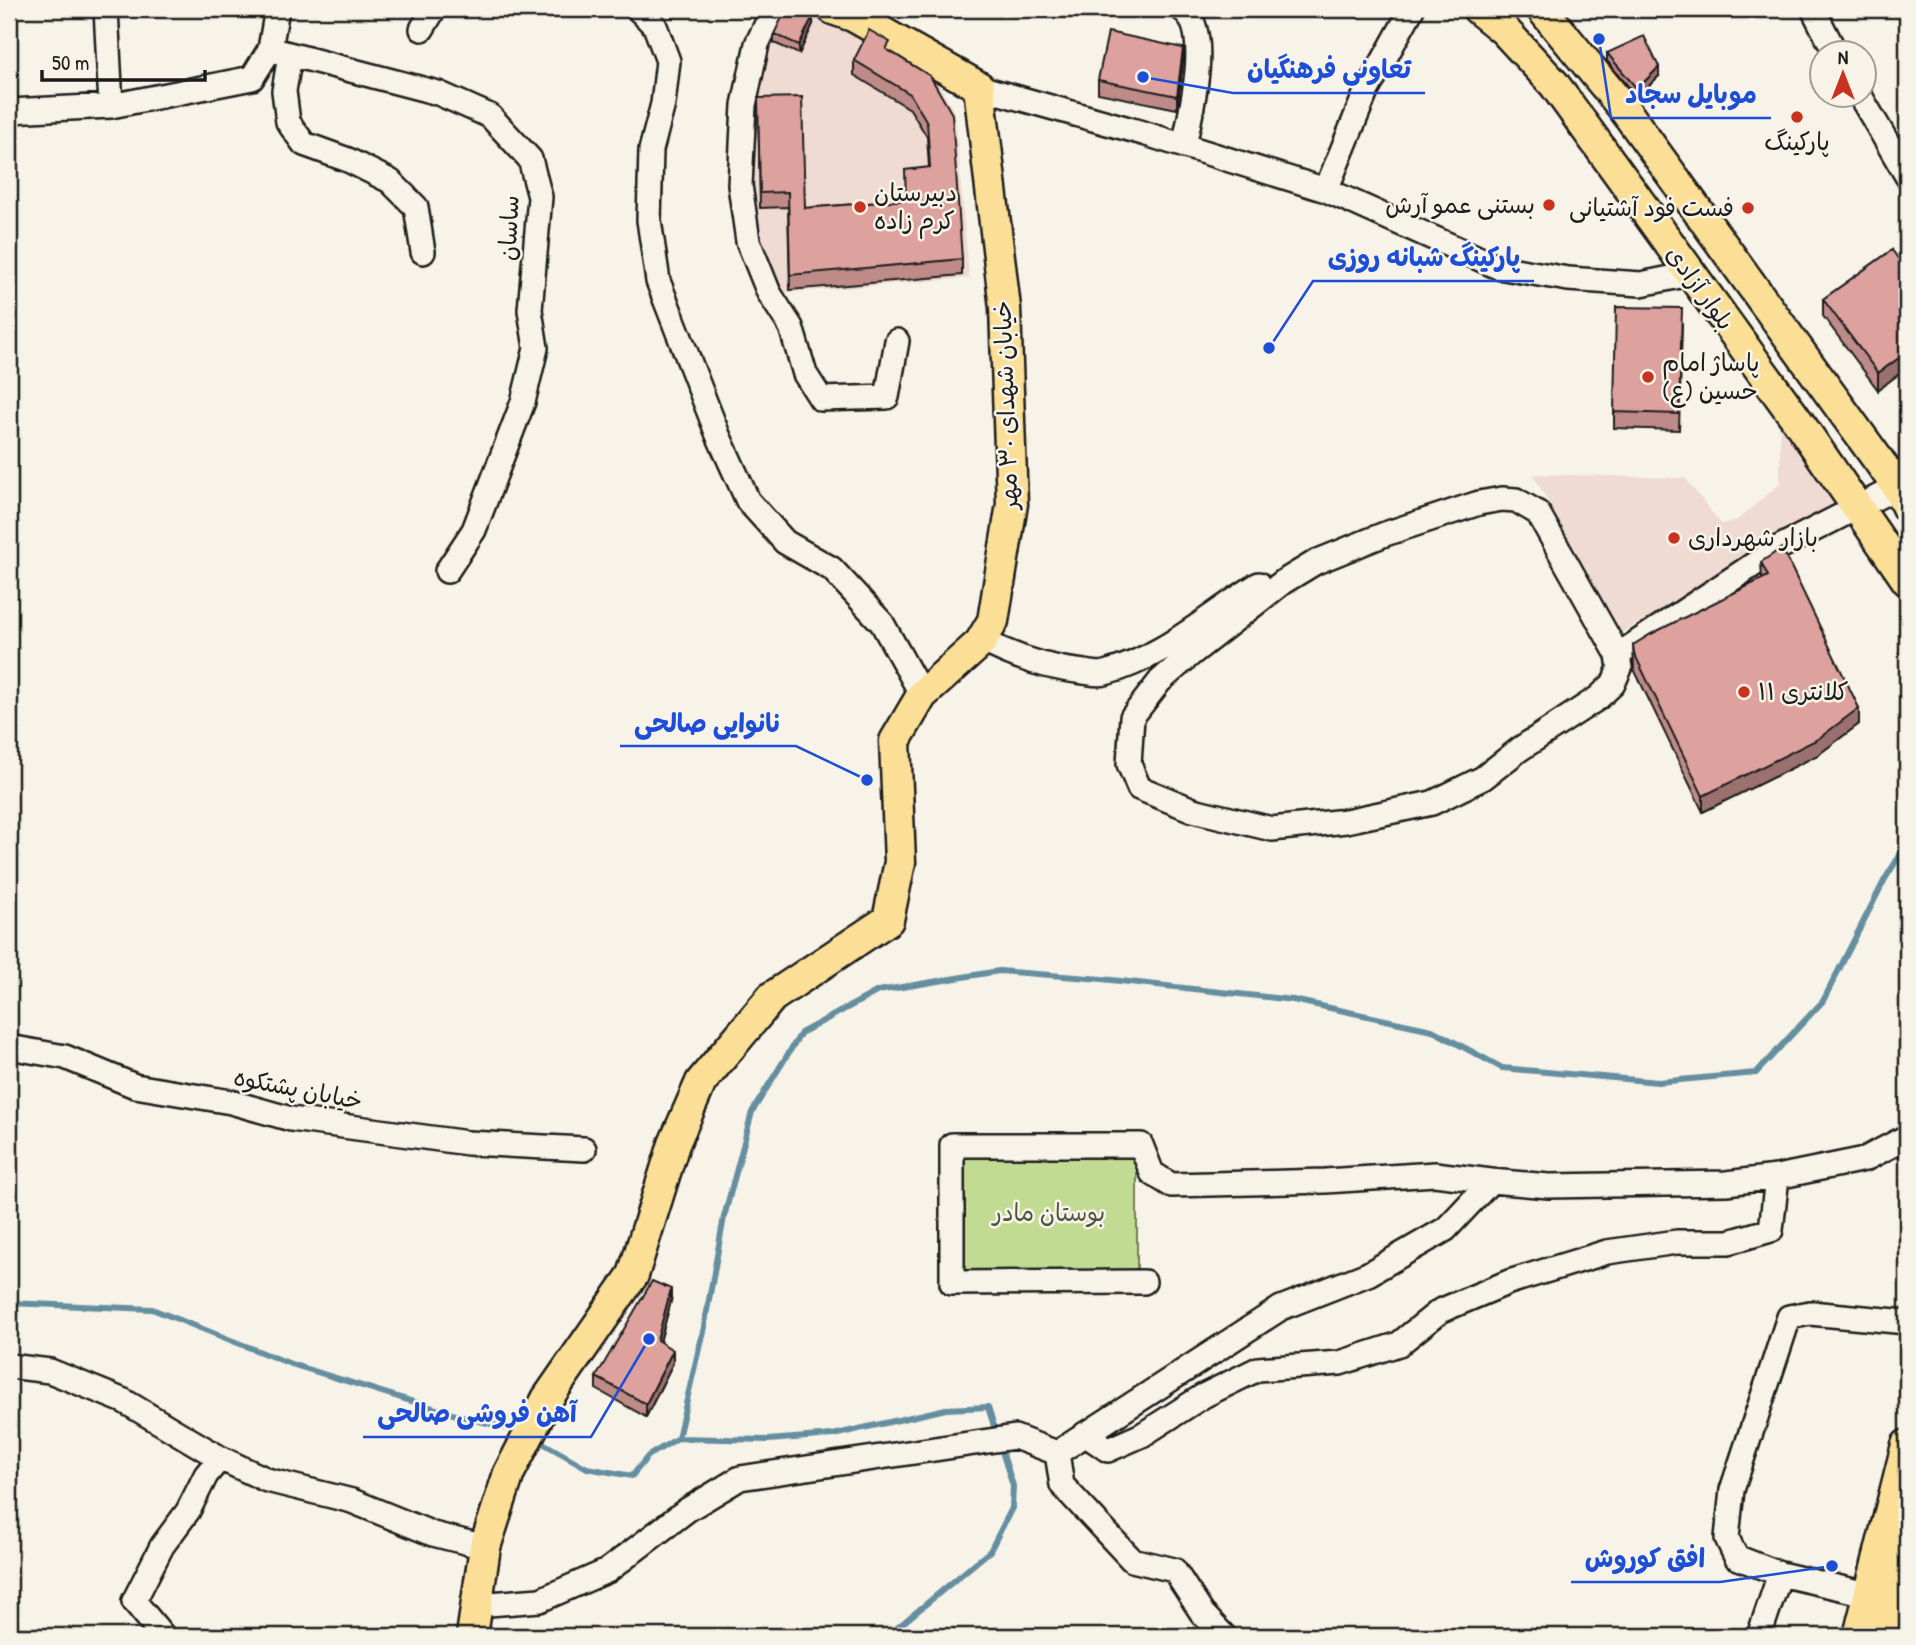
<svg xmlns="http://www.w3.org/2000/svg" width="1916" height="1645" viewBox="0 0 1916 1645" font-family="'Patrick Hand','Playpen Sans Arabic',sans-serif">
  <rect width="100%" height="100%" fill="#f7f3e8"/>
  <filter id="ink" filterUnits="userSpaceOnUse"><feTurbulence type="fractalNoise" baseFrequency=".0143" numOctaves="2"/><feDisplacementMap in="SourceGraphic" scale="14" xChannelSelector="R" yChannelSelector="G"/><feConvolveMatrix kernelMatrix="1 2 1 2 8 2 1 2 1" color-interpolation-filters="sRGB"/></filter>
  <g filter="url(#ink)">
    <path fill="#efdbd2" d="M 784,9 L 795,9 L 871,41 L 934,75 L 955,114 L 969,278 L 782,293 L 763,267 L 749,146 L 755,79 Z
      M 1780,421 L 1787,424 L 1837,507 L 1686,597 L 1619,634 L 1533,474 L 1685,478 L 1721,524 L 1737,520 L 1780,484 Z"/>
    <path fill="#c2db92" stroke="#6f7c57" stroke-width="2" d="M 960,1152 L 1137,1152 L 1137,1274 L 960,1274 Z"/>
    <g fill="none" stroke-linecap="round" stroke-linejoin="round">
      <path stroke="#658fa0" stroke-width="6" d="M 9,1303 L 152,1309 L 291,1364 L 456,1415 L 522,1432
        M 534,1438 L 587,1468 L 632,1476 L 648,1456 L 678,1438 L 768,1440 L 833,1435 L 946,1409 L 988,1407 L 1013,1486 L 1012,1508 L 990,1551 L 891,1633 L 882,1636
        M 678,1438 L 704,1327 L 724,1217 L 752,1112 L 801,1033 L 878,991 L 999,971 L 1102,979 L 1293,1000 L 1432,1030 L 1502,1068 L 1658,1082 L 1756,1073 L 1823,1001 L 1885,879 L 1907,844"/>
      <defs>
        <path id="minor" d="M 106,9 L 111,106
          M 638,9 L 655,26 L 668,61 L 663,104 L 651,150 L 649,220 L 658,281 L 718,435 L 748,501 L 785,542 L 832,569 L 882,623 L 922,695
          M 774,9 L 757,44 L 744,105 L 740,185 L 748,241 L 769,293 L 791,327 L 805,374 L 821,399 L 887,397 L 897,341
          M 1182,9 C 1213,29 1190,115 1184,146
          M 1813,9 L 1835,52
          M 422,29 L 434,9
          M 270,49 L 438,93 L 490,116 L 530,159 L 540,197 L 530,310 L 536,348 L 523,402 L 474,530 L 447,571
          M 290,55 L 284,91 L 288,122 L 304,144 L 348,160 L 390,181 L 416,207 L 423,252
          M 979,87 L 1143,133 L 1326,190 L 1498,267 L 1568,279 L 1641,284 L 1690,274
          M 1859,94 L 1907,176
          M 9,111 L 111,106 L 252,78 L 270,49 L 277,9
          M 1326,190 L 1366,92 L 1412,9
          M 1502,499 L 1516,500 L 1538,513 L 1618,655 L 1620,668 L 1613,684 L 1598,698 L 1520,749 L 1483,778 L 1432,803 L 1346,821 L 1272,829 L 1193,810 L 1139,788 L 1129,764 L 1132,717 L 1160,681 L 1191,654 L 1283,582 L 1316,562 L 1385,534 L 1479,503 Z
          M 982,640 C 1015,658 1047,668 1084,672 C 1091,673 1099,675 1105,673 C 1163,658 1210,614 1259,584
          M 1618,655 L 1780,547 L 1907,482
          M 9,1047 L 65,1057 L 135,1086 L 231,1102 L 291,1119 L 468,1143 L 584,1149
          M 1144,1282 L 952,1283 L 952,1145 L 1141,1145 L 1152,1173 L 1171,1185 L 1325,1181 L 1435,1174 L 1491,1181
          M 9,1366 L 50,1371 L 124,1401 L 220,1458 L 267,1480 L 352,1501 L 433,1534 L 485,1547
          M 1085,1434 L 1108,1450 L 1142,1435 L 1203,1396 L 1258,1369 L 1340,1363 L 1399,1344 L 1440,1311 L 1509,1282 L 1607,1252 L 1677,1242 L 1729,1242 L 1771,1230 L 1777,1177
          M 1057,1453 L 1062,1485 L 1132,1560 L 1174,1570 L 1202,1613 L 1224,1636
          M 1780,1574 L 1736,1557 L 1727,1538 L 1732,1490 L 1789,1317 L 1810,1313 L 1907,1322
          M 476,1605 L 540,1600 L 607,1571 L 687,1510 L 740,1478 L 1015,1437 L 1057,1453 L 1281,1308 L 1368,1274 L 1446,1229 L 1491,1181 L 1549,1186 L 1726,1183 L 1777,1177 L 1865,1159 L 1907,1137
          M 163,1636 L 134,1601 L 162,1546 L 188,1511 L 206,1475 L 220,1458
          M 1759,1636 L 1780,1574 L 1871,1595"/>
        <path id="major" d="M 1478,9 L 1504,30 L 1554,84 L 1802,427 L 1907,580
          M 1542,9 L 1624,109 L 1897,486 L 1907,507
          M 472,1636 L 485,1547 L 509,1473 L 547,1399 L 633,1275 L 674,1144 L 701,1082 L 772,997 L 888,920 L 900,862 L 895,741 L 922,695 L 980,643 L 993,621 L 1012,504 L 1005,308 L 979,87 L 853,16 L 833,9
          M 1859,1636 L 1907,1445
          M 1884,1636 L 1907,1549"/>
      </defs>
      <use href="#minor" stroke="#1c1c1c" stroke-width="28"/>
      <use href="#major" stroke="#1c1c1c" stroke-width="35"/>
      <use href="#minor" stroke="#f7f3e8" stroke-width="23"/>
      <use href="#major" stroke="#fbdf96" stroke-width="30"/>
    </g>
    <path fill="#be8b88" stroke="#1c1c1c" stroke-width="2" d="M 813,24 L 799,54 L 774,43 L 774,34 Z
      M 890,51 L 930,76 L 962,259 L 962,275 L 790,290 L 788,207 L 760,208 L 758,98 L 805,208 L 905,200 L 929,167 L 927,137 L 910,109 L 854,75 L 854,60 Z
      M 1607,53 L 1659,76 L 1637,97 L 1607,61 Z
      M 1183,61 L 1177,109 L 1098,93 L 1098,80 Z
      M 1892,250 L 1878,390 L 1823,316 L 1823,299 Z
      M 1682,325 L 1679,430 L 1614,428 L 1614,412 Z
      M 1907,427 L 1907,449 L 1901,439 L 1901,431 Z
      M 1761,562 L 1859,724 L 1818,755 L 1703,812 L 1634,669 L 1633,645 L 1762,579 Z
      M 671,1301 L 660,1342 L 673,1363 L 646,1417 L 596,1389 L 596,1377 Z"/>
    <path fill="#9b716f" stroke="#1c1c1c" stroke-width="2" d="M 813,16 L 813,24 L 799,54 L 799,45 Z
      M 1183,48 L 1183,61 L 1177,109 L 1177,96 Z
      M 1659,67 L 1659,76 L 1637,97 L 1637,89 Z
      M 1907,352 L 1907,368 L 1878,390 L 1878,373 Z
      M 1859,708 L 1859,724 L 1818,755 L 1703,812 L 1703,796 Z
      M 671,1289 L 671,1301 L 657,1352 L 657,1340 Z
      M 673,1350 L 673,1363 L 646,1417 L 646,1404 Z"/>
    <path fill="#dda29e" stroke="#1c1c1c" stroke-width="2" d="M 786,9 L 797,9 L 813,16 L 799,45 L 774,34 Z
      M 869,30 L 890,42 L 886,49 L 930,76 L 952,114 L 962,259 L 790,275 L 788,192 L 760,193 L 758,98 L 802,97 L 805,208 L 906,200 L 905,170 L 930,167 L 927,122 L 910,94 L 854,60 Z
      M 1108,32 L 1183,48 L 1177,96 L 1098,80 Z
      M 1644,36 L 1659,67 L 1637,89 L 1607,53 Z
      M 1892,250 L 1907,271 L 1907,352 L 1878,373 L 1823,299 Z
      M 1616,307 L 1682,308 L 1679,414 L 1614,412 Z
      M 1907,427 L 1907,441 L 1901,431 Z
      M 1782,548 L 1859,708 L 1818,739 L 1703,796 L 1634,653 L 1633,645 L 1651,634 L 1768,576 L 1761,562 Z
      M 652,1281 L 671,1289 L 657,1340 L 673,1350 L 646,1404 L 596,1377 Z"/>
  </g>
  <g fill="#c8321e" stroke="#f7f3e8" stroke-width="2.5">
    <circle cx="1797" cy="117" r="7"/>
    <circle cx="1549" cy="205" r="7"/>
    <circle cx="860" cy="207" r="7"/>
    <circle cx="1748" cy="208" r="7"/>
    <circle cx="1648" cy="377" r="7"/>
    <circle cx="1674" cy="538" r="7"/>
    <circle cx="1744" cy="692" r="7"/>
  </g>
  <g text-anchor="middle" stroke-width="5" stroke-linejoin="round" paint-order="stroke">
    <g font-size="24" fill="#1c1c1c" stroke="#f7f3e8" text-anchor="start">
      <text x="1797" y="150" text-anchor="middle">پارکینگ</text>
      <text x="874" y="201">دبیرستان<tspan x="874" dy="28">کرم زاده</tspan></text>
      <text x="1535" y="213" text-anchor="end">بستنی عمو آرش</text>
      <text x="1734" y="216" text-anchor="end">فست فود آشتیانی</text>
      <text x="1662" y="371">پاساژ امام<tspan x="1662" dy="28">حسین (ع)</tspan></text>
      <text x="1688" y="546">بازار شهرداری</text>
      <text x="1758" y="700">کلانتری ۱۱</text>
    </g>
    <g font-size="24" fill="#1c1c1c" stroke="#f7f3e8">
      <text transform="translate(509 228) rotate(-87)" y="8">ساسان</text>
      <text transform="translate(1700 288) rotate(54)" y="8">بلوار آزادی</text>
      <text transform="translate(1006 405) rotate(-92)" y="8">خیابان شهدای ۳۰ مهر</text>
      <text transform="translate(298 1089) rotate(11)" y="8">خیابان پشتکوه</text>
    </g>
    <g font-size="24" fill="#4e553f" stroke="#f7f3e8">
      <text x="1049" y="1221">بوستان مادر</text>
    </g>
  </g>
  <path fill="none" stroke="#1d4ed8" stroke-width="2.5" d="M1143 77L1233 93H1425M1599 39L1611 118H1771M1269 348L1313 281H1534M867 780L796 746H620M649 1339L591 1437H363M1832 1566L1720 1582H1571"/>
  <g fill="#1d4ed8" stroke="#f7f3e8" stroke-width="2.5">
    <circle cx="1143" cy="77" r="7"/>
    <circle cx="1599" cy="39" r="7"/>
    <circle cx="1269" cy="348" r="7"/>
    <circle cx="867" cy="780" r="7"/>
    <circle cx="649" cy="1339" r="7"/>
    <circle cx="1832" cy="1566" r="7"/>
  </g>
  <g font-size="26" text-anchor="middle" font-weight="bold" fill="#1d4ed8" stroke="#f7f3e8" stroke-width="5" stroke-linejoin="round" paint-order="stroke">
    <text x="1329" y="78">تعاونی فرهنگیان</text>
    <text x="1691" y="103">موبایل سجاد</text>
    <text x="1424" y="266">پارکینگ شبانه روزی</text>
    <text x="708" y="732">نانوایی صالحی</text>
    <text x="477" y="1422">آهن فروشی صالحی</text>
    <text x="1645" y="1567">افق کوروش</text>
  </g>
  <rect width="1916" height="1645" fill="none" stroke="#f7f3e8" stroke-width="35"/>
  <rect x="18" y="18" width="1881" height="1610" fill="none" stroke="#1c1c1c" stroke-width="2.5" filter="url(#ink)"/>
  <g transform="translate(1843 74)"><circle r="33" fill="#f7f3e8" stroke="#9f9d96" stroke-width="2"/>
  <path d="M0-5L12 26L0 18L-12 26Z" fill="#c8321e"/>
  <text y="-10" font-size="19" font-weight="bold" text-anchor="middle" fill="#1c1c1c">N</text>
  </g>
  <path d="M42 70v10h163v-10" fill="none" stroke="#1c1c1c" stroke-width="3.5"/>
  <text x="52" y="70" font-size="21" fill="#1c1c1c" stroke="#f7f3e8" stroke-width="5" paint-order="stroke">50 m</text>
</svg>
